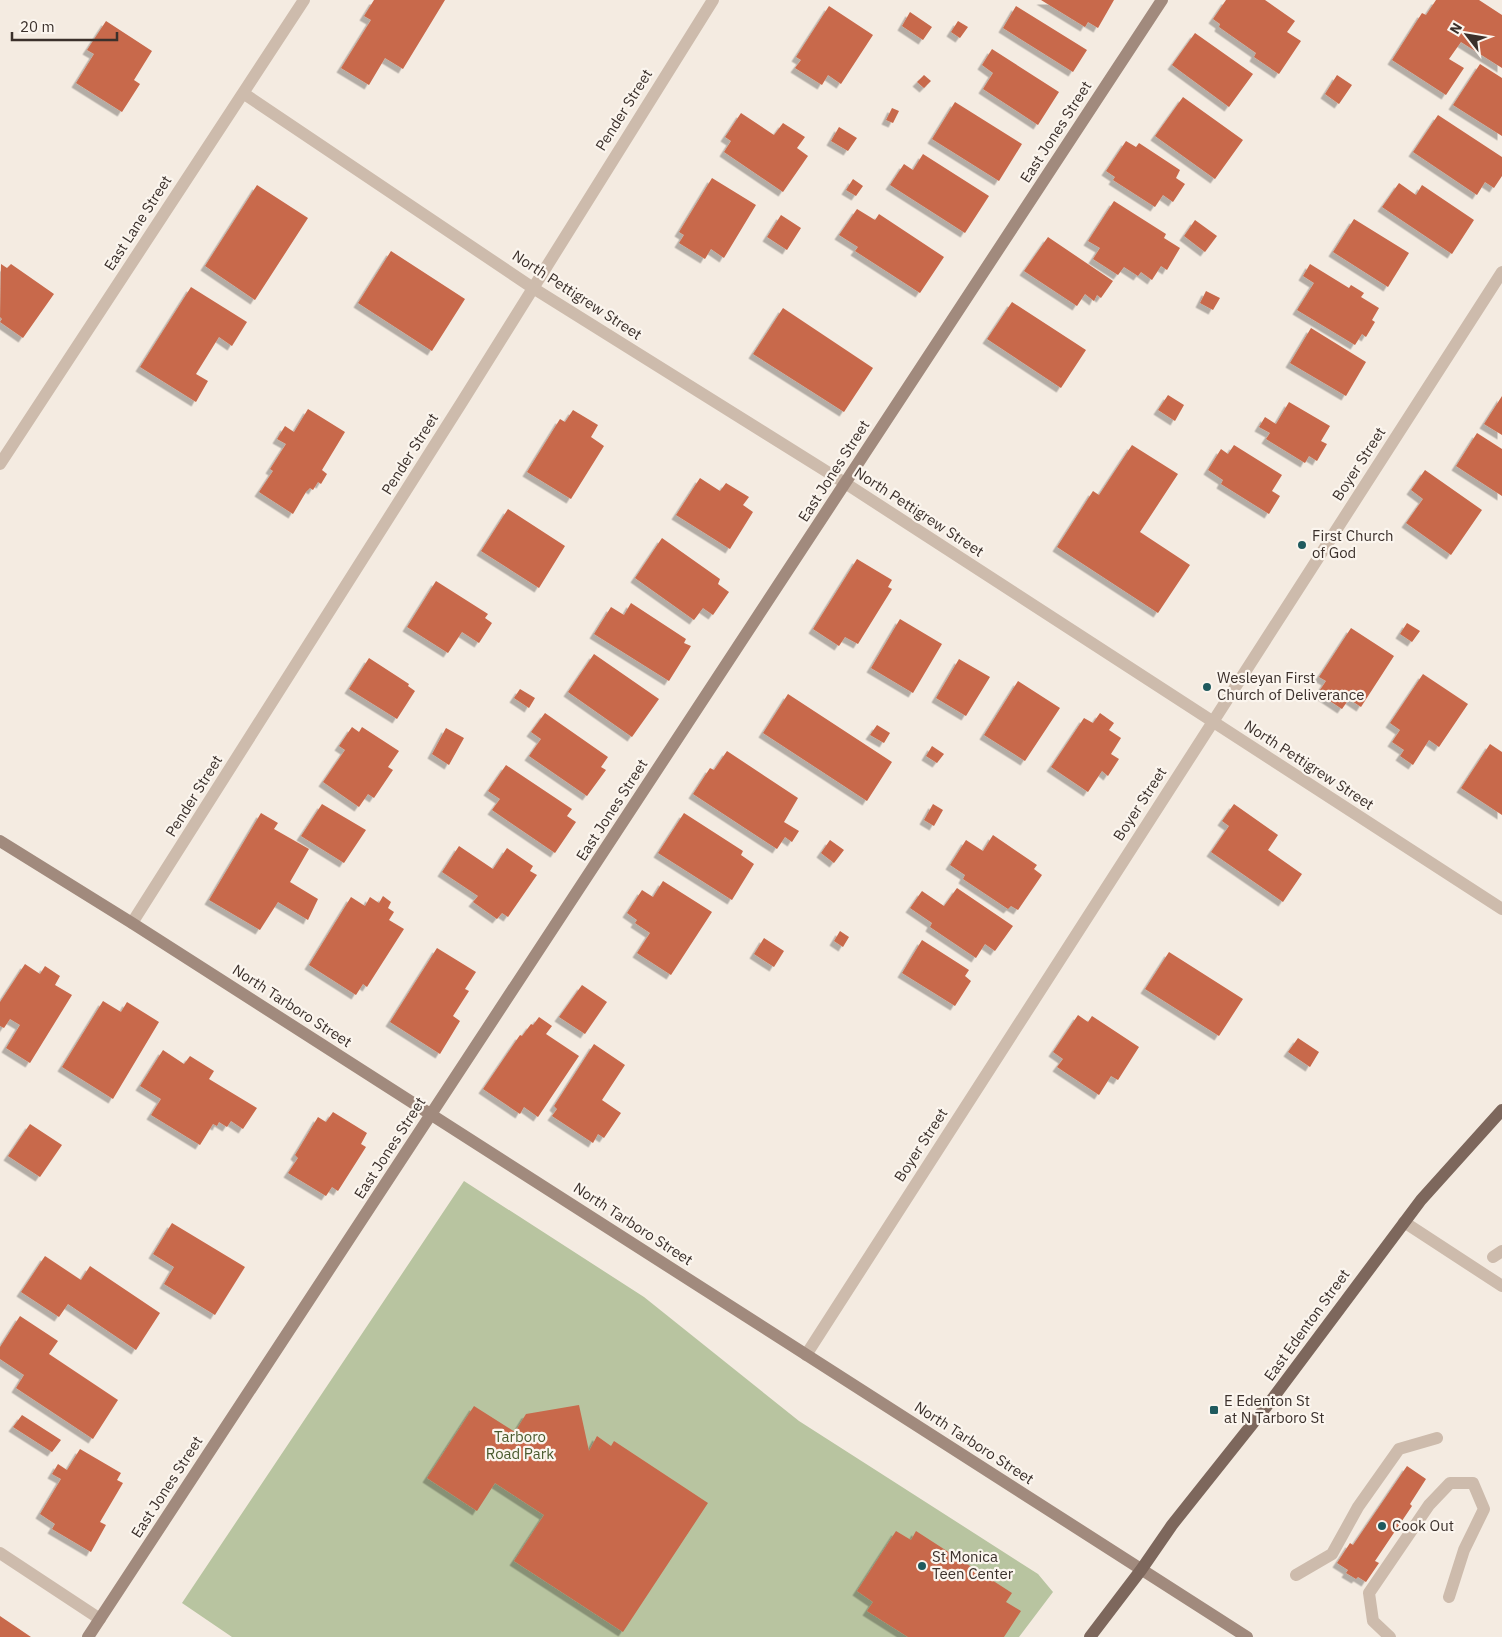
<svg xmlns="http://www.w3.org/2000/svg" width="1502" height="1637" viewBox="0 0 1502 1637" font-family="'IBM Plex Sans',sans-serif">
  <defs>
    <filter id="shadow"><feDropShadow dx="-4.5" dy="4.5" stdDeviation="0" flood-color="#0004"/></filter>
  </defs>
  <rect width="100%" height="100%" fill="#f4ebe1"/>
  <path fill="#b8c4a0" d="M 464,1181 L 644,1297 L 799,1421 L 1038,1574 L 1053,1592 L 1019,1637 L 232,1637 L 182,1603 Z"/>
  <path fill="#c8694b" filter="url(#shadow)" d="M 374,0 L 445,0 L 403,69 L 385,58 L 369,85 L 341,68 L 371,20 L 364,16 Z
    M 1041,0 L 1114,0 L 1098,28 L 1088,22 L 1085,27 Z
    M 1226,0 L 1265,0 L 1295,21 L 1287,32 L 1301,41 L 1279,74 L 1254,57 L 1256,53 L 1219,27 L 1220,24 L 1213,19 Z
    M 1436,0 L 1479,0 L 1502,15 L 1502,68 L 1461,42 L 1449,59 L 1464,68 L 1446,95 L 1392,60 L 1422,13 L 1426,15 Z
    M 829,6 L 873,35 L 841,84 L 828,75 L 822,85 L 795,68 L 801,60 L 796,57 Z
    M 1016,6 L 1087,50 L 1073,72 L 1003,28 Z
    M 910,12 L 932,27 L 923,40 L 902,26 Z
    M 106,21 L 152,51 L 134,80 L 140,84 L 122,112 L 76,83 L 94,54 L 87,50 Z
    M 958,21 L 968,27 L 960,38 L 951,32 Z
    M 1195,33 L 1253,74 L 1229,107 L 1172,65 Z
    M 992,49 L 1059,92 L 1038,125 L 983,89 L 993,73 L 982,65 Z
    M 1480,64 L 1502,78 L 1502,136 L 1453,105 Z
    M 924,75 L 931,81 L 924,88 L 917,82 Z
    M 1337,75 L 1352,85 L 1339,104 L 1325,94 Z
    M 1183,97 L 1243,140 L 1215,179 L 1155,136 Z
    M 955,102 L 1022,144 L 999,181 L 932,139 Z
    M 892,108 L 899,111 L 893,123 L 886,120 Z
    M 741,113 L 774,135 L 783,123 L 805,137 L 797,148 L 808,156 L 783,192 L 724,152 L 731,141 L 725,137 Z
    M 1438,115 L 1502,157 L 1502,176 L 1494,188 L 1485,182 L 1477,195 L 1413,152 Z
    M 839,127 L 857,138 L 848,151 L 831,141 Z
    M 1126,141 L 1136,147 L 1139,143 L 1180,170 L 1176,178 L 1185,184 L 1173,202 L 1163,195 L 1155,207 L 1113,180 L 1115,177 L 1106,171 Z
    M 923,154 L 989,196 L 965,233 L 890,185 L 904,164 L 913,170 Z
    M 712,178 L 756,205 L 724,258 L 711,249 L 705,259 L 679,243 L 684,235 L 679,232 Z
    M 853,179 L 863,186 L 856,196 L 846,190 Z
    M 1399,183 L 1416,195 L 1422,185 L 1474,220 L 1452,254 L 1382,207 Z
    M 257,185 L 308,218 L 255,300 L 205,266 Z
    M 1114,201 L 1166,234 L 1164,238 L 1180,248 L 1167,270 L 1161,266 L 1152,280 L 1141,272 L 1138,276 L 1124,267 L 1118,275 L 1093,259 L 1100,248 L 1088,241 Z
    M 857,209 L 875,220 L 879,214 L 944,257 L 920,293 L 855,251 L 858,247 L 839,235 Z
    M 781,215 L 801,228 L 787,250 L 767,237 Z
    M 1354,219 L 1409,253 L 1388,287 L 1333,252 Z
    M 1195,220 L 1217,236 L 1205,252 L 1184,236 Z
    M 1048,237 L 1113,281 L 1101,298 L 1097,295 L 1094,301 L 1085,294 L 1077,306 L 1024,271 Z
    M 391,251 L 465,299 L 432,351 L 358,303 Z
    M 1,264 L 7,268 L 11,264 L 54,294 L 23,338 L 0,322 L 2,319 L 0,317 Z
    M 1310,264 L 1349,288 L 1351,285 L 1364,293 L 1361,297 L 1379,308 L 1372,320 L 1375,322 L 1366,337 L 1362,334 L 1355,345 L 1297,310 L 1314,283 L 1303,276 Z
    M 191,287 L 247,322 L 232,346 L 219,337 L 196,374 L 208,381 L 196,402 L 140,367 Z
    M 1206,291 L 1220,298 L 1213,310 L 1200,303 Z
    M 1012,302 L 1086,350 L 1061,388 L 987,339 Z
    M 783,308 L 873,368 L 844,412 L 753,354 Z
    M 1311,328 L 1366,362 L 1346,396 L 1290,363 Z
    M 1168,395 L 1184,405 L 1175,421 L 1158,410 Z
    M 1502,396 L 1502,435 L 1484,424 Z
    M 1289,402 L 1330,426 L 1321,441 L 1327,444 L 1317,461 L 1309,456 L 1305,463 L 1266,439 L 1270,433 L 1259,427 L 1265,417 L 1276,424 Z
    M 308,409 L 345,432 L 322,470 L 327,474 L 321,484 L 318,482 L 313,490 L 310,488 L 306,492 L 293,514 L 259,492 L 273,471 L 270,469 L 286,444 L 277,439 L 285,426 L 294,432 Z
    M 573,410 L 598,425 L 591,437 L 604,446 L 571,499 L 527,472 L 560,419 L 565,422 Z
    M 1477,433 L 1502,449 L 1502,496 L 1456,466 Z
    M 1132,445 L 1178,474 L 1140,532 L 1190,565 L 1158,613 L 1057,547 L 1093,491 L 1099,495 Z
    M 1234,445 L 1282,475 L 1272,491 L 1280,496 L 1269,514 L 1221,484 L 1223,480 L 1208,470 L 1221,449 L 1228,454 Z
    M 1425,470 L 1482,510 L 1451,555 L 1406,523 L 1423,499 L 1411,490 Z
    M 700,478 L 720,491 L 726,483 L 749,497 L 743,505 L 753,512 L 730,549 L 676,515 Z
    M 508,509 L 565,546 L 539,588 L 481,551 Z
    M 662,538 L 720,579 L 718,584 L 729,592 L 713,615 L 703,608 L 694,620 L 635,578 Z
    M 857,559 L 892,580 L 888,587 L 892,589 L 858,644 L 845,637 L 839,646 L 813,629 Z
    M 436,581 L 488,614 L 485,618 L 492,623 L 479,643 L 462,632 L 448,653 L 407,627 Z
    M 631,603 L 686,639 L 684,643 L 691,646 L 669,681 L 594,634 L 611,607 L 624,615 Z
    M 900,619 L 942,644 L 913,693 L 871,668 Z
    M 1407,623 L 1420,631 L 1412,642 L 1400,634 Z
    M 1351,628 L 1394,656 L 1361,707 L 1349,699 L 1342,709 L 1318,693 L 1326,681 L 1319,677 Z
    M 594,654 L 659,699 L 632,737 L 568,692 Z
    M 369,658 L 409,684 L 408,686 L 415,691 L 397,719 L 349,689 Z
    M 959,659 L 990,677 L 966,716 L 936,698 Z
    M 1423,674 L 1468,704 L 1439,747 L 1429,740 L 1413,765 L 1400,756 L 1404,750 L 1392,742 L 1400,730 L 1390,723 Z
    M 1018,681 L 1060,708 L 1025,761 L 984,735 Z
    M 520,689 L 535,698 L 529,708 L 514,698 Z
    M 788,694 L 892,762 L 867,801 L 763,733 Z
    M 545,713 L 608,757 L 601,767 L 606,770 L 587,796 L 529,756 L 541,739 L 531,732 Z
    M 1100,713 L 1114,723 L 1109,730 L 1121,738 L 1111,754 L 1119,759 L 1108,776 L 1102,771 L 1088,792 L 1051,767 L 1084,718 L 1093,723 Z
    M 877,725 L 890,733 L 884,743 L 870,735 Z
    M 352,727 L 359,732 L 362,727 L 399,751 L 388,767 L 393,770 L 374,798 L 368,794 L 359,807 L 323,782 L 345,750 L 339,746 Z
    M 446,728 L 464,738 L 449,765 L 432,754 Z
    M 1490,744 L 1502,752 L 1502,815 L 1461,788 Z
    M 932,746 L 944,754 L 937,763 L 926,756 Z
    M 727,751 L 798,798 L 784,822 L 799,831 L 792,842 L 785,837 L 777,849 L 693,794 L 710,768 L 714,770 Z
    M 506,765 L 572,809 L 567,816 L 576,822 L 555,853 L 492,810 L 500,799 L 488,791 Z
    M 322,804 L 366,830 L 344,863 L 301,836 Z
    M 933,804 L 943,810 L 934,826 L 924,820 Z
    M 1234,804 L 1278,835 L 1268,850 L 1302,874 L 1283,902 L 1211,852 L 1229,826 L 1222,821 Z
    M 261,813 L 278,823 L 274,829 L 309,849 L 290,882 L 318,899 L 308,920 L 278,902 L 260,930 L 209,900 Z
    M 684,813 L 743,851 L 741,855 L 754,864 L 732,900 L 658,853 Z
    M 993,835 L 1037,865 L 1034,869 L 1042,875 L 1018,910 L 1011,906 L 1008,909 L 963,879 L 965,875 L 950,865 L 966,840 L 983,851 Z
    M 830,840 L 844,850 L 834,863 L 821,853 Z
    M 459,846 L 493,869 L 507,848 L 533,866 L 530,871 L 537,875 L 508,917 L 502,913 L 497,919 L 473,902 L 478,896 L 442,872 Z
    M 663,881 L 712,912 L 671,975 L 637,953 L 650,933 L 635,923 L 637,920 L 627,913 L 642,890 L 653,897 Z
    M 957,888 L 1013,926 L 995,951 L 985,944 L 976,958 L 930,927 L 932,923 L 910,908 L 922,891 L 944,906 Z
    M 383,896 L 391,902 L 388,908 L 394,912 L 389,920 L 404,929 L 367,987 L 363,984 L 356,995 L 309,965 L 351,897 L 365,906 L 370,897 L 379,903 Z
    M 840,931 L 849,937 L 843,947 L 834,941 Z
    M 764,938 L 784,951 L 774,967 L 754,954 Z
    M 922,940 L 969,970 L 965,976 L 971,981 L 955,1006 L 902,973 Z
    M 437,948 L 476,972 L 465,989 L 469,991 L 453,1016 L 460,1021 L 440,1054 L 390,1022 Z
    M 1169,952 L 1243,999 L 1219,1036 L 1145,989 Z
    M 25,964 L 40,974 L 45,966 L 60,976 L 55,985 L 72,995 L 30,1063 L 6,1048 L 20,1025 L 10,1019 L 4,1028 L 0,1026 L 0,1002 Z
    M 582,985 L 607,1002 L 585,1034 L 559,1017 Z
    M 103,1001 L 121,1012 L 127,1002 L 159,1022 L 113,1099 L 62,1067 Z
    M 1078,1015 L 1088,1022 L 1092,1016 L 1139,1047 L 1118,1080 L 1111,1076 L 1099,1095 L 1057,1067 L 1063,1059 L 1053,1052 Z
    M 539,1017 L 552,1026 L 546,1034 L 579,1056 L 538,1117 L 524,1107 L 520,1114 L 483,1089 L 520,1035 L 522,1036 L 531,1024 L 533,1025 Z
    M 1298,1038 L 1319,1052 L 1310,1067 L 1288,1052 Z
    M 594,1044 L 625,1065 L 602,1100 L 621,1113 L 604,1138 L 598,1134 L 593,1143 L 552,1116 L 557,1109 L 554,1106 Z
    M 163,1050 L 184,1064 L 190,1056 L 214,1071 L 209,1079 L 257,1108 L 243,1129 L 231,1121 L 227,1127 L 219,1122 L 217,1126 L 213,1124 L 200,1145 L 151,1115 L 161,1099 L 140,1086 Z
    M 333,1112 L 367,1133 L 361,1144 L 366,1147 L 338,1191 L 332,1187 L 326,1196 L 288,1173 L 298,1158 L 295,1155 L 318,1117 L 326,1122 Z
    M 30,1124 L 62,1145 L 40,1177 L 8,1156 Z
    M 172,1223 L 245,1267 L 215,1315 L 164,1284 L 174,1267 L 153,1254 Z
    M 45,1256 L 81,1280 L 90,1266 L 160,1313 L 136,1350 L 68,1304 L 59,1317 L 21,1292 Z
    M 20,1316 L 58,1341 L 49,1354 L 118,1400 L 93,1439 L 16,1388 L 24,1375 L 0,1359 L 0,1347 Z
    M 579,1405 L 589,1451 L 597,1436 L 611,1446 L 614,1441 L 708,1503 L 623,1632 L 514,1561 L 544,1515 L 495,1483 L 477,1511 L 427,1478 L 474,1406 L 515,1432 L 526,1414 Z
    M 22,1415 L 61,1440 L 52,1452 L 13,1427 Z
    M 80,1449 L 121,1473 L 117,1480 L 123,1483 L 100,1522 L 106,1525 L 91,1552 L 52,1529 L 55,1524 L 40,1514 L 61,1479 L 52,1474 L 58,1464 L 67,1470 Z
    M 1407,1466 L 1426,1479 L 1410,1504 L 1412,1506 L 1375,1561 L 1379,1563 L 1366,1582 L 1358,1577 L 1356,1579 L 1346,1573 L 1348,1570 L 1337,1563 L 1350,1543 L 1353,1545 Z
    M 896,1531 L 911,1540 L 916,1531 L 1012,1593 L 1006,1602 L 1021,1611 L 1004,1637 L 908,1637 L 867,1611 L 873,1602 L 857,1591 Z
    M 0,1616 L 31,1637 L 0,1637 Z"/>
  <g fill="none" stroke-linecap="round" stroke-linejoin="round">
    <path stroke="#cdbbac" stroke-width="12" d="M 1404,1222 L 1502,1286
      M 1493,1257 L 1502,1251
      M 1296,1575 L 1332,1554 L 1358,1507 L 1399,1449 L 1437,1438
      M 1390,1637 L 1373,1621 L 1369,1593 L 1429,1505 L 1450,1483 L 1473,1483 L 1484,1509 L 1464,1550 L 1449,1597"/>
    <path stroke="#cdbbac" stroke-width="12" d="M 243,93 L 533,288 L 845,483 L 1502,909
      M 0,464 L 304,0
      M 132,923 L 462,402 L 713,0
      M 806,1355 L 1502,272
      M 0,1553 L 100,1619"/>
    <path stroke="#a18a7d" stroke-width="12" d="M 0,841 L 132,923 L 1247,1637
      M 88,1637 L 1162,0"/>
    <path stroke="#7d675c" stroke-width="12" d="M 1090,1637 L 1141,1570 L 1172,1525 L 1273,1398 L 1421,1200 L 1502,1110"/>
  </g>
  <g fill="#1f5a5e" stroke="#fbf5ee" stroke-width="2">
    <circle cx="1302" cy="545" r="5"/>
    <circle cx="1207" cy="687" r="5"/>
    <rect x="1209" y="1405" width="10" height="10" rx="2.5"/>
    <circle cx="1382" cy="1526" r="5"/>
    <circle cx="922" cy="1566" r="5"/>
  </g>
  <g text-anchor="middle" stroke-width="4.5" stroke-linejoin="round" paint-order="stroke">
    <g font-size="15" fill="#3b302b" stroke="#fbf5ee">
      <text transform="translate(624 110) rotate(-58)" y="5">Pender Street</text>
      <text transform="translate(1056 132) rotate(-57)" y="5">East Jones Street</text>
      <text transform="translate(138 223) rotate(-57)" y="5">East Lane Street</text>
      <text transform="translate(577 295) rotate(33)" y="5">North Pettigrew Street</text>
      <text transform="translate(410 454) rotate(-58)" y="5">Pender Street</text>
      <text transform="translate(1359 464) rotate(-57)" y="5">Boyer Street</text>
      <text transform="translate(834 471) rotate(-57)" y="5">East Jones Street</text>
      <text transform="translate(919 512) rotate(33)" y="5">North Pettigrew Street</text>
      <text transform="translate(1309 765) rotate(33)" y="5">North Pettigrew Street</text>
      <text transform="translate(194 796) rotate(-58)" y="5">Pender Street</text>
      <text transform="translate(1140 804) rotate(-57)" y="5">Boyer Street</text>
      <text transform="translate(612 810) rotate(-57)" y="5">East Jones Street</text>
      <text transform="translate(292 1006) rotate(33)" y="5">North Tarboro Street</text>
      <text transform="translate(921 1145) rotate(-57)" y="5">Boyer Street</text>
      <text transform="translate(390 1148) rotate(-57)" y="5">East Jones Street</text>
      <text transform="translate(633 1224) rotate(33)" y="5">North Tarboro Street</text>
      <text transform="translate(1307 1325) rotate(-54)" y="5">East Edenton Street</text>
      <text transform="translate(974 1443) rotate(33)" y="5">North Tarboro Street</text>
      <text transform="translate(167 1487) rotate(-57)" y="5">East Jones Street</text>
    </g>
    <g font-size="15" fill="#3b302b" stroke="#fbf5ee" text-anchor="start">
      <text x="1312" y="541">First Church<tspan x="1312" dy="17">of God</tspan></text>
      <text x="1217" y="683">Wesleyan First<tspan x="1217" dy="17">Church of Deliverance</tspan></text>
      <text x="1224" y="1406">E Edenton St<tspan x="1224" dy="17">at N Tarboro St</tspan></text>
      <text x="1392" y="1531">Cook Out</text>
      <text x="932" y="1562">St Monica<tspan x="932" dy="17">Teen Center</tspan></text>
    </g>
    <g font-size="15" fill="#4a5a2e" stroke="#fbf5ee">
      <text x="520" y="1442">Tarboro<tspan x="520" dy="17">Road Park</tspan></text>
    </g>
  </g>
  <g transform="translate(1467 35) rotate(301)" stroke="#fbf5ee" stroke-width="4" paint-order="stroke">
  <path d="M0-4L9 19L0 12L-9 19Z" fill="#3b302b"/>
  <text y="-8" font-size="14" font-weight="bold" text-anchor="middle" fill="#3b302b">N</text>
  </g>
  <path d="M12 32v8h105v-8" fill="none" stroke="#3b302b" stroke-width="2.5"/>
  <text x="20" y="32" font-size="15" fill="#3b302b" stroke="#fbf5ee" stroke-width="4" paint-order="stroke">20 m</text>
</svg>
